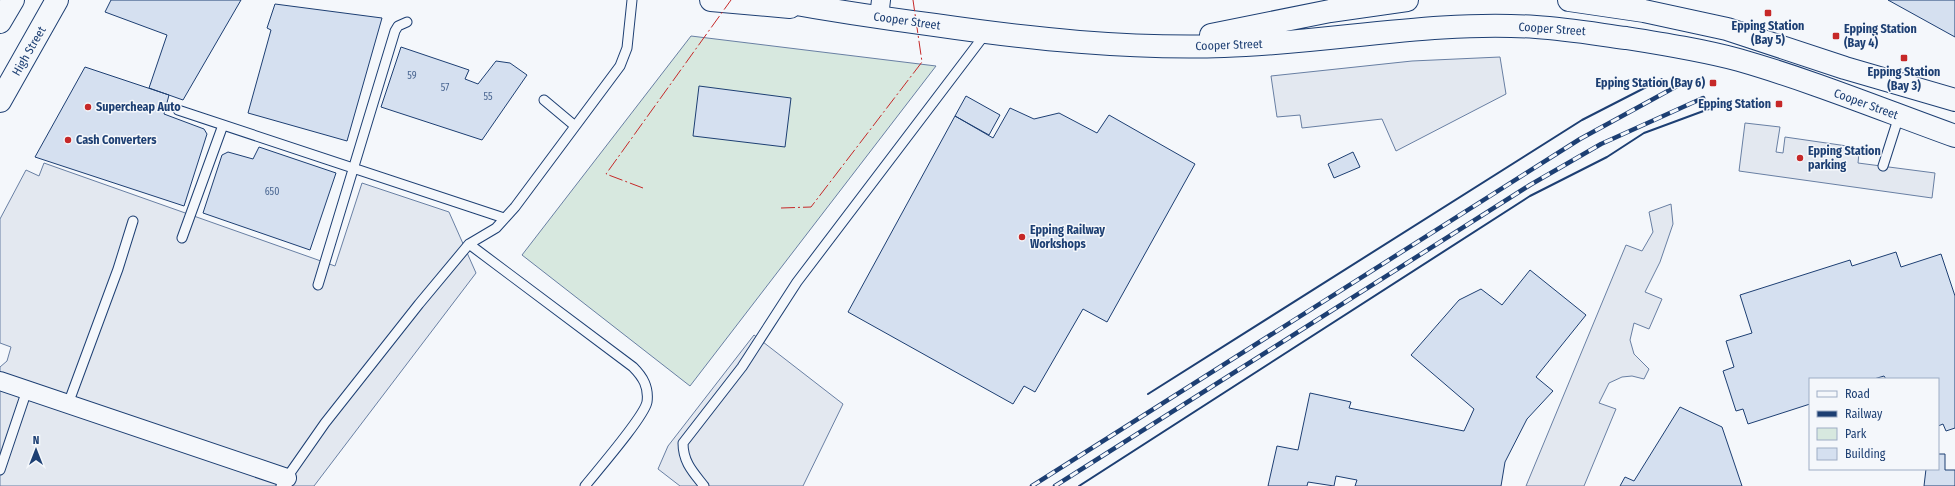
<svg xmlns="http://www.w3.org/2000/svg" width="1955" height="486" viewBox="0 0 1955 486" font-family="'Fira Sans Condensed',sans-serif">
  <rect width="100%" height="100%" fill="#f4f7fb"/>
  <path fill="#d7e8df" stroke="#687fa3" d="M 691,36 L 936,66 L 690,386 L 522,255 Z"/>
  <path fill="#e3e8f0" stroke="#687fa3" d="M 1500,57 L 1506,94 L 1396,151 L 1382,119 L 1302,128 L 1300,115 L 1277,117 L 1271,76 L 1412,61 Z
    M 1745,123 L 1780,127 L 1776,152 L 1783,153 L 1785,137 L 1854,147 L 1859,153 L 1858,163 L 1935,173 L 1932,198 L 1739,171 Z
    M 44,163 L 335,266 L 362,183 L 449,212 L 476,273 L 314,486 L 0,486 L 0,367 L 7,361 L 11,347 L 0,343 L 0,219 L 26,170 L 39,176 Z
    M 1671,204 L 1673,224 L 1660,262 L 1645,292 L 1662,299 L 1649,329 L 1634,323 L 1630,340 L 1634,354 L 1649,369 L 1644,379 L 1632,376 L 1622,377 L 1609,383 L 1599,403 L 1616,409 L 1584,486 L 1526,486 L 1626,245 L 1642,251 L 1653,232 L 1649,212 Z
    M 754,335 L 843,404 L 803,486 L 680,486 L 658,469 L 668,446 Z"/>
  <path fill="#d5e0f0" stroke="#1d3f73" d="M 111,0 L 241,0 L 183,100 L 149,88 L 167,35 L 105,12 Z
    M 1888,0 L 1955,0 L 1955,37 Z
    M 275,4 L 382,18 L 347,141 L 248,113 L 271,30 L 267,28 Z
    M 401,47 L 469,70 L 465,79 L 478,84 L 496,61 L 510,63 L 527,75 L 482,140 L 381,107 Z
    M 85,67 L 169,95 L 164,114 L 204,129 L 207,134 L 184,206 L 35,157 Z
    M 699,86 L 791,98 L 785,147 L 693,136 Z
    M 966,96 L 1000,115 L 989,135 L 955,116 Z
    M 1010,108 L 1034,119 L 1059,113 L 1097,133 L 1109,115 L 1195,164 L 1107,322 L 1083,309 L 1035,392 L 1024,386 L 1013,404 L 848,312 L 955,116 L 993,138 Z
    M 259,147 L 336,173 L 310,250 L 203,213 L 222,155 L 228,152 L 253,159 Z
    M 1353,152 L 1360,167 L 1334,178 L 1328,164 Z
    M 1896,252 L 1901,267 L 1941,254 L 1955,296 L 1955,428 L 1946,431 L 1943,424 L 1938,426 L 1938,379 L 1886,379 L 1884,376 L 1874,379 L 1810,379 L 1810,404 L 1748,424 L 1743,409 L 1736,411 L 1723,371 L 1734,367 L 1726,341 L 1752,333 L 1740,295 L 1850,260 L 1852,266 Z
    M 1530,270 L 1586,315 L 1536,377 L 1553,391 L 1527,419 L 1505,462 L 1501,486 L 1355,486 L 1357,480 L 1336,476 L 1334,486 L 1308,482 L 1307,486 L 1268,486 L 1277,446 L 1298,450 L 1310,393 L 1351,402 L 1349,408 L 1464,431 L 1474,409 L 1411,355 L 1459,300 L 1481,289 L 1502,305 Z
    M 1680,407 L 1722,427 L 1742,486 L 1620,486 L 1625,477 L 1634,481 Z
    M 1938,454 L 1945,454 L 1945,470 L 1955,470 L 1955,486 L 1924,486 L 1926,469 L 1938,469 Z"/>
  <g fill="none" stroke-linecap="round" stroke-linejoin="round">
    <defs>
      <path id="service" d="M 544,100 L 575,126
        M 178,110 L 504,218
        M 1883,166 L 1899,116
        M 182,238 L 223,125
        M 469,244 L 633,367 C 643,377 649,387 647,402 C 644,417 597,471 585,486
        M 318,285 L 395,31 L 398,26 L 407,22
        M 68,404 L 118,269 L 133,221
        M 0,470 L 27,390
        M 281,486 L 325,423 L 419,304 L 469,244 L 496,228 L 515,207 L 620,66 L 627,48 L 632,0
        M 704,486 C 693,472 683,462 683,443 L 742,367 L 797,282 L 986,33"/>
      <path id="minor" d="M 879,17 L 881,0
        M 0,381 L 287,478"/>
      <path id="secondary" d="M 711,0 L 790,7
        M 774,0 C 828,10 881,18 935,25 C 1031,39 1127,49 1224,46 C 1328,43 1432,20 1536,27 C 1567,29 1596,34 1626,38 C 1664,44 1702,50 1739,60 C 1812,81 1883,110 1955,136
        M 1569,0 L 1644,11 L 1727,29 L 1845,68 L 1955,100
        M 1211,35 L 1330,11 L 1407,0"/>
      <path id="primary" d="M 0,22 L 13,0
        M 0,101 L 57,0"/>
    </defs>
    <use href="#service" stroke="#1d3f73" stroke-width="11"/>
    <use href="#minor" stroke="#1d3f73" stroke-width="20"/>
    <use href="#secondary" stroke="#1d3f73" stroke-width="24"/>
    <use href="#primary" stroke="#1d3f73" stroke-width="24"/>
    <use href="#service" stroke="#f4f7fb" stroke-width="9"/>
    <use href="#minor" stroke="#f4f7fb" stroke-width="18"/>
    <use href="#secondary" stroke="#f4f7fb" stroke-width="22"/>
    <use href="#primary" stroke="#f4f7fb" stroke-width="22"/>
    <defs>
      <path id="rail" d="M 1032,486 L 1580,139 L 1677,86
        M 1055,486 L 1530,185 L 1601,144 L 1703,98"/>
    </defs>
    <use href="#rail" stroke="#1d3f73" stroke-width="4.5"/>
    <use href="#rail" stroke="#f4f7fb" stroke-width="3" stroke-dasharray="9" stroke-linecap="butt"/>
    <path stroke="#1d3f73" stroke-width="2" d="M 1148,394 L 1582,120 L 1662,79
      M 1079,486 L 1530,196 L 1607,157 L 1644,133 L 1717,106"/>
    <path stroke="#c62828" stroke-width="1" stroke-dasharray="14 3 2 3" stroke-linecap="butt" d="M 643,188 L 606,174 L 731,0
      M 781,208 L 811,207 L 922,62 L 913,0"/>
  </g>
  <g fill="#c62828" stroke="#f4f7fb" stroke-width="1.5">
    <rect x="1764" y="9" width="8" height="8" rx="2"/>
    <rect x="1832" y="32" width="8" height="8" rx="2"/>
    <rect x="1900" y="54" width="8" height="8" rx="2"/>
    <rect x="1709" y="79" width="8" height="8" rx="2"/>
    <rect x="1775" y="100" width="8" height="8" rx="2"/>
    <circle cx="88" cy="107" r="4"/>
    <circle cx="68" cy="140" r="4"/>
    <circle cx="1800" cy="158" r="4"/>
    <circle cx="1022" cy="237" r="4"/>
  </g>
  <g text-anchor="middle" stroke-width="3" stroke-linejoin="round" paint-order="stroke">
    <g font-size="10" fill="#4b6792">
      <text x="412" y="79">59</text>
      <text x="445" y="91">57</text>
      <text x="488" y="100">55</text>
      <text x="272" y="195">650</text>
    </g>
    <g font-size="12" fill="#1d3f73" stroke="#f4f7fb">
      <text transform="translate(907 21) rotate(8)" y="4">Cooper Street</text>
      <text transform="translate(1552 29) rotate(4)" y="4">Cooper Street</text>
      <text transform="translate(1229 45) rotate(-2)" y="4">Cooper Street</text>
      <text transform="translate(29 51) rotate(-60)" y="4">High Street</text>
      <text transform="translate(1866 104) rotate(20)" y="4">Cooper Street</text>
    </g>
    <g font-size="12" font-weight="bold" fill="#1d3f73" stroke="#f4f7fb" text-anchor="start">
      <text x="1768" y="30" text-anchor="middle">Epping Station<tspan x="1768" dy="14">(Bay 5)</tspan></text>
      <text x="1844" y="33">Epping Station<tspan x="1844" dy="14">(Bay 4)</tspan></text>
      <text x="1904" y="76" text-anchor="middle">Epping Station<tspan x="1904" dy="14">(Bay 3)</tspan></text>
      <text x="1705" y="87" text-anchor="end">Epping Station (Bay 6)</text>
      <text x="1771" y="108" text-anchor="end">Epping Station</text>
      <text x="96" y="111">Supercheap Auto</text>
      <text x="76" y="144">Cash Converters</text>
      <text x="1808" y="155">Epping Station<tspan x="1808" dy="14">parking</tspan></text>
      <text x="1030" y="234">Epping Railway<tspan x="1030" dy="14">Workshops</tspan></text>
    </g>
  </g>
  <rect x="1809" y="378" width="130" height="92" fill="#f4f7fb" stroke="#9eadc5"/>
  <rect x="1817" y="391" width="20" height="6" fill="#f4f7fb" stroke="#9eadc5"/>
  <text x="1845" y="398" font-size="12" fill="#1d3f73">Road</text>
  <rect x="1817" y="411" width="20" height="6" fill="#1d3f73" stroke="#9eadc5"/>
  <text x="1845" y="418" font-size="12" fill="#1d3f73">Railway</text>
  <rect x="1817" y="428" width="20" height="12" fill="#d7e8df" stroke="#9eadc5"/>
  <text x="1845" y="438" font-size="12" fill="#1d3f73">Park</text>
  <rect x="1817" y="448" width="20" height="12" fill="#d5e0f0" stroke="#9eadc5"/>
  <text x="1845" y="458" font-size="12" fill="#1d3f73">Building</text>
  <g transform="translate(36 450)" stroke="#f4f7fb" stroke-width="3" paint-order="stroke">
  <path d="M0-3L7 15L0 10L-7 15Z" fill="#1d3f73"/>
  <text y="-6" font-size="11" font-weight="bold" text-anchor="middle" fill="#1d3f73">N</text>
  </g>
</svg>
